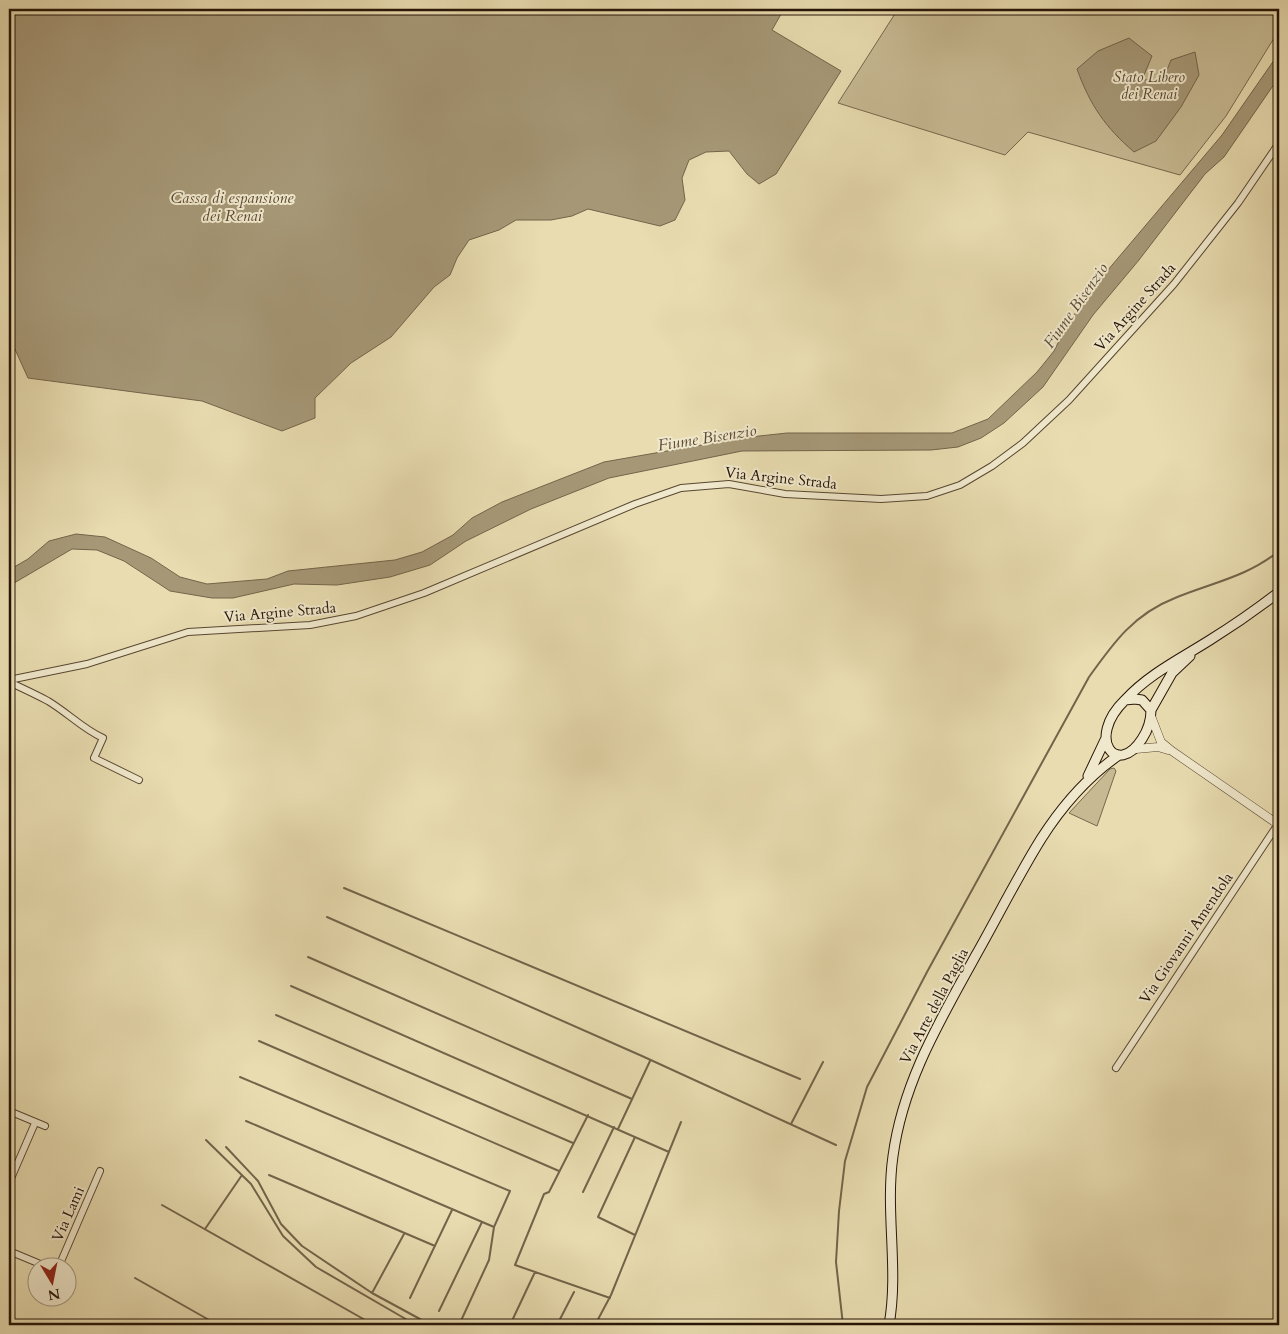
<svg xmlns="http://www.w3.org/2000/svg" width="1288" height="1334" viewBox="0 0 1288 1334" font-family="Cardo,serif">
  <rect width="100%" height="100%" fill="#e8dcb0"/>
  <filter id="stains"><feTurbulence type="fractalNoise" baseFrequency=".004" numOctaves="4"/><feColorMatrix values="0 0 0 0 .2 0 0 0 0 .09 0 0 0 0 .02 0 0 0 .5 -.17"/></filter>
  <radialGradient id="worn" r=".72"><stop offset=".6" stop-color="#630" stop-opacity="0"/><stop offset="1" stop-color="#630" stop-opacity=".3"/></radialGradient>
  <path fill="#c7ba93" stroke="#77684d" d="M 898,9 L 1279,9 L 1279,30 L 1226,116 L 1180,175 L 1028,132 L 1005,155 L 838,103 Z
    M 1114,768 L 1116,771 L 1097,826 L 1069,813 L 1110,769 Z"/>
  <path fill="#a69877" stroke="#73644a" d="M 9,9 L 784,9 L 772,30 L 841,71 L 776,174 L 759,184 L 747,174 L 729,151 L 706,152 L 689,160 L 682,178 L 685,200 L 675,220 L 660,226 L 588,209 L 572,216 L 551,220 L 516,220 L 499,230 L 469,240 L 457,258 L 450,275 L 434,287 L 391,337 L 351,363 L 315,398 L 315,418 L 282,431 L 202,401 L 28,378 L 9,336 Z
    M 1129,38 L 1152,56 L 1142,80 L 1163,80 L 1171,60 L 1195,52 L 1199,75 L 1181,107 L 1156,141 L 1134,152 C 1105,127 1090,105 1077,69 L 1098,51 Z
    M 1279,53 L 1279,77 L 1224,157 L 1205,174 L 1139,260 L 1093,315 L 1043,387 L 1004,423 L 981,438 L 958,447 L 931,450 L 742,451 L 609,478 L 531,509 L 466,541 L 430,565 L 390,577 L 337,585 L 294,584 L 233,598 L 212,598 L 170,591 L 124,561 L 97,550 L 72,549 L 9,586 L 9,570 L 28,559 L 49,541 L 76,534 L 105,537 L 151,558 L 180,577 L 207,584 L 267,579 L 288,571 L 395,560 L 422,552 L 453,535 L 472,518 L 502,502 L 604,462 L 741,438 L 787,433 L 952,433 L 988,419 L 1037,372 L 1054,351 L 1067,325 L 1091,290 L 1222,135 Z"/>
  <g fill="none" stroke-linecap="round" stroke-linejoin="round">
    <path stroke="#73644a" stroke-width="2" d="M 344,888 L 800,1079
      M 327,917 L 642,1056 L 836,1145
      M 308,957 L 632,1099
      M 291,986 L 669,1152
      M 276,1015 L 573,1143
      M 259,1041 L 559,1171
      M 240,1077 L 510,1191 L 494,1227 L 489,1260 L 459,1325
      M 588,1115 L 549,1192 L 544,1194 L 515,1265 L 610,1298
      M 246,1121 L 494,1227
      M 791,1124 L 823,1062
      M 618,1129 L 650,1061
      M 206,1140 L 251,1184 L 283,1236 L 316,1267 L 416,1325
      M 226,1147 L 258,1181 L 281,1224 L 302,1246 L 372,1293 L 431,1325
      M 269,1175 L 435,1246
      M 583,1192 L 614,1127
      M 162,1205 L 374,1325
      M 205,1229 L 242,1175
      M 635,1235 L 598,1217 L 635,1137
      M 135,1278 L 218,1325
      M 372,1293 L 404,1234
      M 410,1298 L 452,1210
      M 439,1311 L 482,1222
      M 510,1325 L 535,1272
      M 557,1325 L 574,1292
      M 595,1325 L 611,1295 L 681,1122
      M 843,1325 L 836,1262 L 839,1211 L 845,1161 L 867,1087 L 927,972 L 1089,677 C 1114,642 1134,614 1175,598 C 1211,583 1247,577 1279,551"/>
    <defs>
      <path id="minor" d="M 9,680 L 87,664 L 188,632 L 310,625 L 356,616 L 424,593 L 635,504 L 681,488 L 729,484 L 785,494 L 881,499 L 927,496 L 960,485 L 992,466 L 1023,443 L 1069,400 L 1174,284 L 1238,203 L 1279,143
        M 9,682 C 22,688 35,694 48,701 C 68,713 83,729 103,738 L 94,758 L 139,780
        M 1116,1068 L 1278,824
        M 9,1111 L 45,1126
        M 9,1183 L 35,1123
        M 9,1251 L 45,1266
        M 59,1266 L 100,1171"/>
      <path id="tertiary" d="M 1151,716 L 1161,742 L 1172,751 L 1279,825
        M 1136,749 L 1158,747 L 1168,750"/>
      <path id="secondary" d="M 1135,699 L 1142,700 L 1151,710 C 1151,721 1148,730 1142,739 C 1117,778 1085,739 1125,700 Z
        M 1125,700 C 1149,674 1180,659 1210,640 C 1234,625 1257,609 1279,592
        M 1151,710 L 1172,673 L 1190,656
        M 1088,776 L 1105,740
        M 889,1325 C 899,1269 885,1212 893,1156 C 903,1081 941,1019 976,955 C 998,916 1018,876 1041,839 C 1062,806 1087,777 1119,755"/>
    </defs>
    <use href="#minor" stroke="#574731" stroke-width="8"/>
    <use href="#tertiary" stroke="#574731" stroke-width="9"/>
    <use href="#secondary" stroke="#271507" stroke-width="11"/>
    <use href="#minor" stroke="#f0e8cc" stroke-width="6"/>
    <use href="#tertiary" stroke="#f0e8cc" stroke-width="8"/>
    <use href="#secondary" stroke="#f0e8cc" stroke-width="9"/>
  </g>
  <g text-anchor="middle" stroke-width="4" stroke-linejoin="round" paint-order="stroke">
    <g font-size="15" font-style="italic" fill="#574731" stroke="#f0e8cc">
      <text x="1149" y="82">Stato Libero<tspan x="1149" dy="17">dei Renai</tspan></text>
    </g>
    <g font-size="15" fill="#271507" stroke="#f0e8cc">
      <text transform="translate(1135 307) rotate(-48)" y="5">Via Argine Strada</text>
      <text transform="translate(781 478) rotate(6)" y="5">Via Argine Strada</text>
      <text transform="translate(280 612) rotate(-5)" y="5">Via Argine Strada</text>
      <text transform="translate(1186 938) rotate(-56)" y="5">Via Giovanni Amendola</text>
      <text transform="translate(934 1006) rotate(-62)" y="5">Via Arte della Paglia</text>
      <text transform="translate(68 1214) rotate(-66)" y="5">Via Lami</text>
    </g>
    <g font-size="16" font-style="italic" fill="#5a4934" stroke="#f0e8cc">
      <text x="232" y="203">Cassa di espansione<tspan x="232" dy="18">dei Renai</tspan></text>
      <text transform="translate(1075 305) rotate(-55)" y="6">Fiume Bisenzio</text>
      <text transform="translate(707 437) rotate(-9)" y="6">Fiume Bisenzio</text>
    </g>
  </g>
  <rect width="1288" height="1334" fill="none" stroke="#e8dcb0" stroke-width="30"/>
  <rect x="10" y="10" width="1268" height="1314" fill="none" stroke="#271507" stroke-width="2.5"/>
  <rect x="15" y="15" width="1258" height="1304" fill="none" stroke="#271507"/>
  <g transform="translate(52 1282) rotate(170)"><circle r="24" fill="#f0e8cc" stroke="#a0947d"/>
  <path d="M0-4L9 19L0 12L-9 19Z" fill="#8f2418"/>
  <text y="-8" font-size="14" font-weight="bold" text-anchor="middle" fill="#271507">N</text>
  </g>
  <rect width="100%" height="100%" filter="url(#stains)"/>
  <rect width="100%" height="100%" fill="url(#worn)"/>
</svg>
